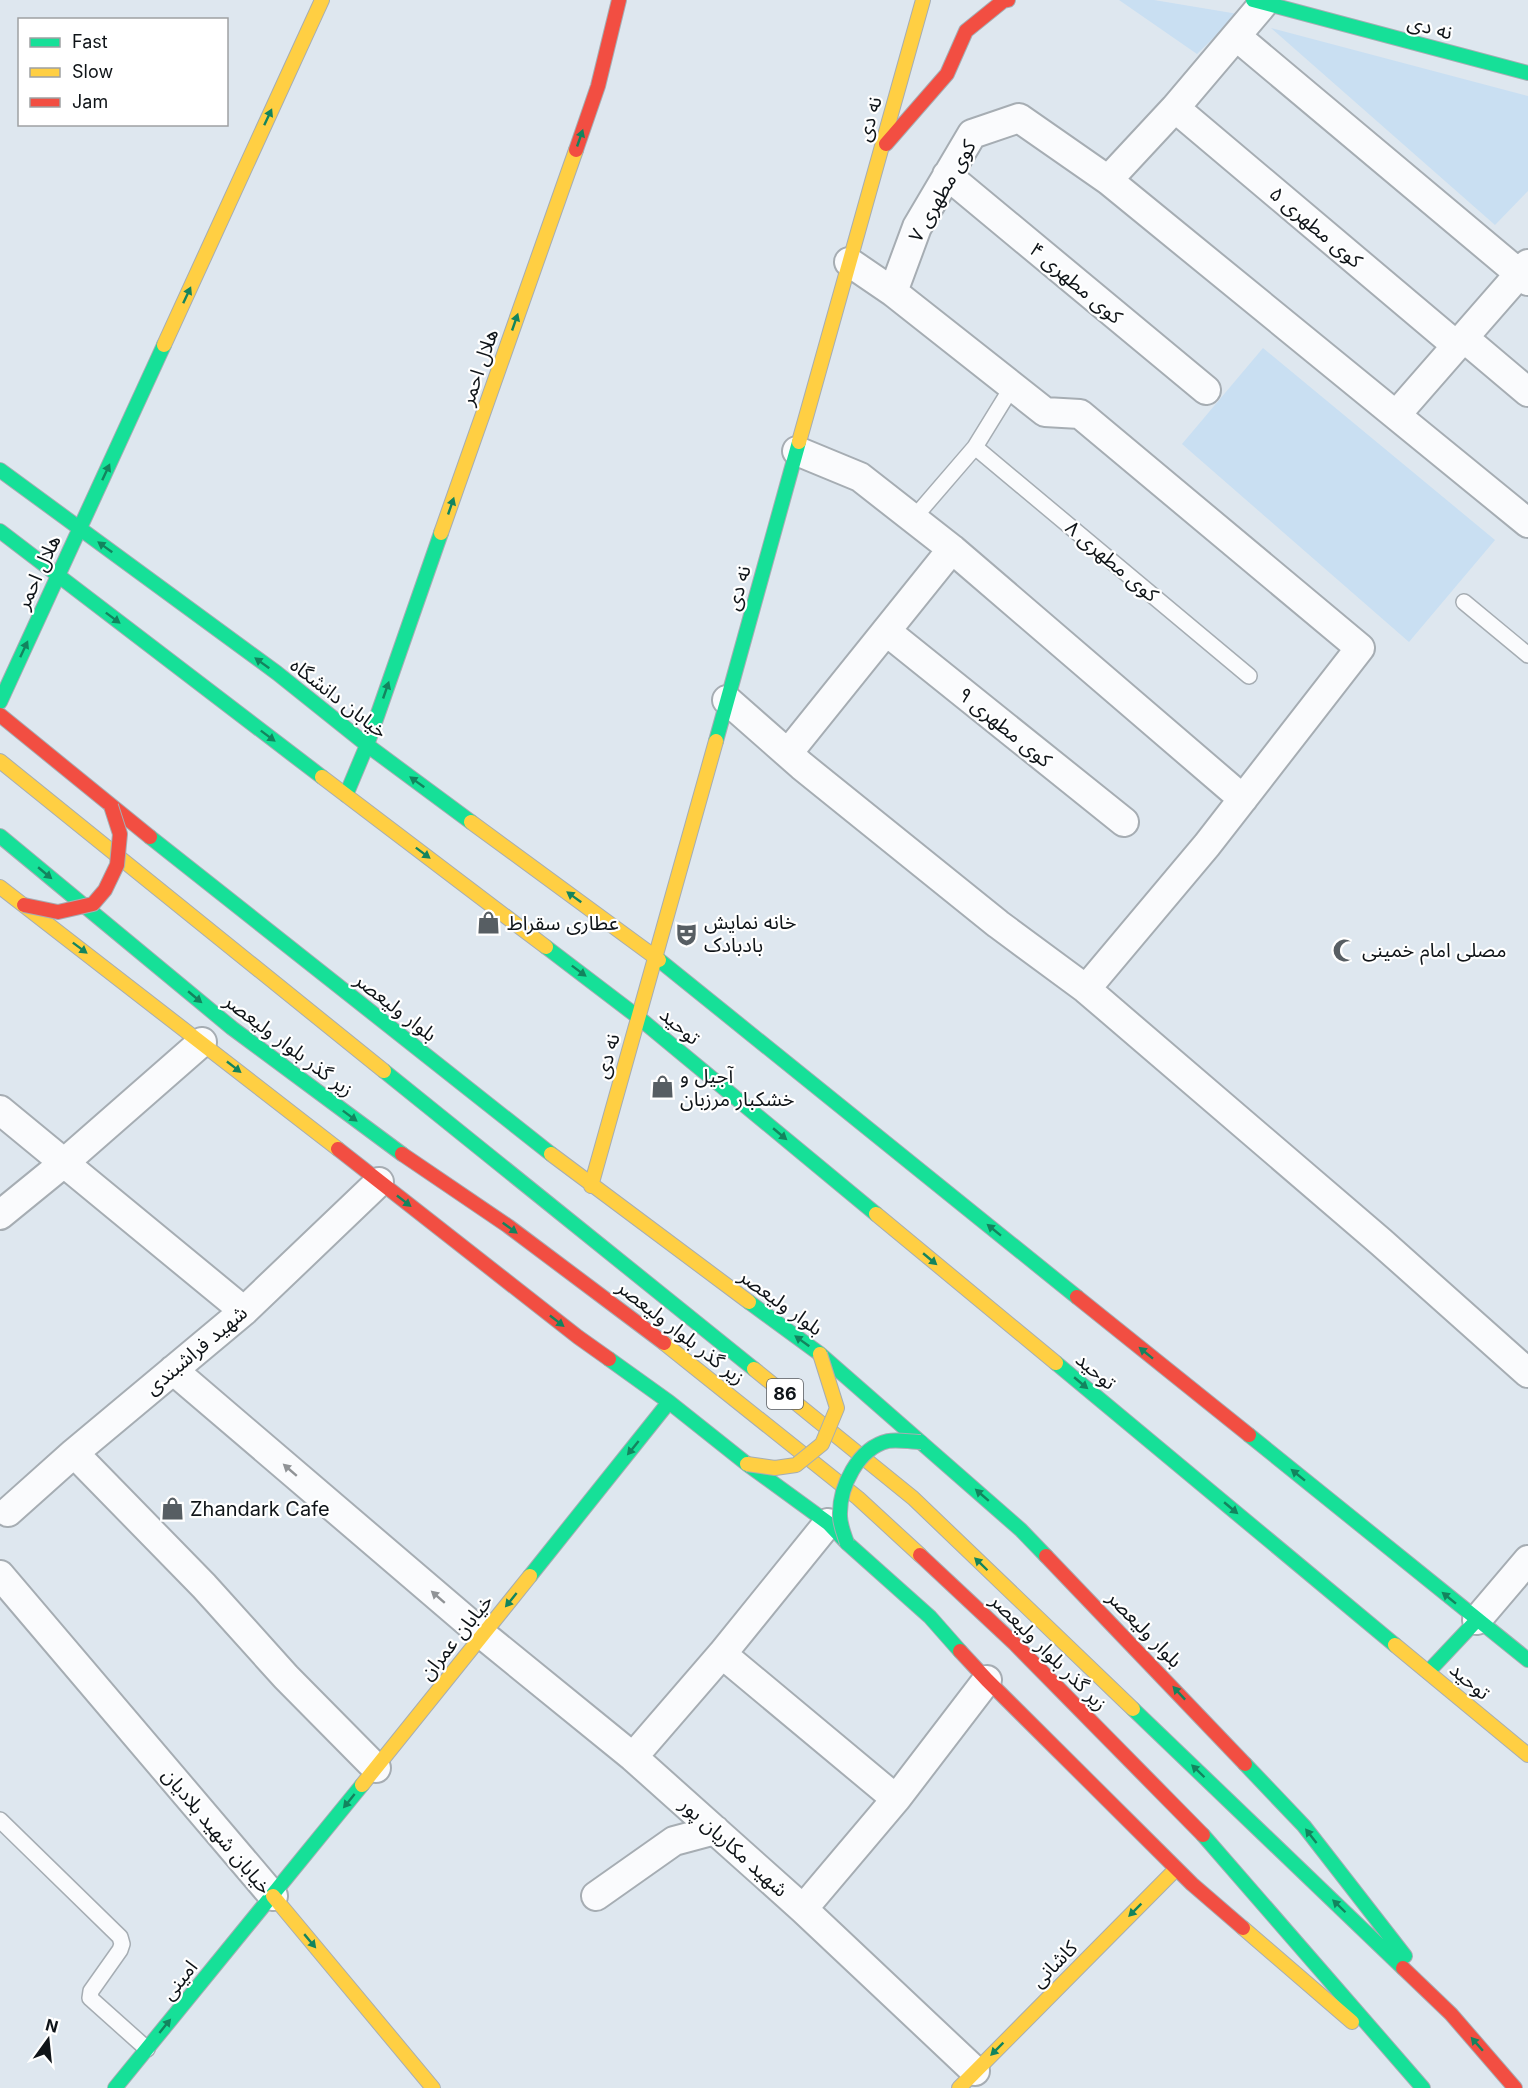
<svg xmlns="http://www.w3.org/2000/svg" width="1528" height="2088" viewBox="0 0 1528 2088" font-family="Inter,'Noto Sans Arabic',sans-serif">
  <rect width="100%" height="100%" fill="#dee7ef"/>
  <path fill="#c9dff2" d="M 1119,0 L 1154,0 L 1238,14 L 1197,54 Z
    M 1271,28 L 1528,96 L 1528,191 L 1495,225 Z
    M 1263,348 L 1495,540 L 1409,642 L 1182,444 Z"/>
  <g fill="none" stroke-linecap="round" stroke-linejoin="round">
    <defs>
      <path id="lane" d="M 975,447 L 1249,676
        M 913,519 L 975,447 L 1012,387
        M 1464,602 L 1528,655
        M 0,1820 L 120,1937 L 122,1944 L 120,1950 L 91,1991 L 90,1998 L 147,2049"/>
      <path id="street" d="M 1236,36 L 1528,281
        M 1175,108 L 1457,346
        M 947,175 L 1206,390
        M 1108,180 L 1175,108 L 1264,3
        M 849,262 L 893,292 L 1045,412 L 1080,414 L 1360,648 L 1207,845 L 1086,989
        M 893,292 L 917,227 L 972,134 L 1019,118 L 1108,180 L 1528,523
        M 1464,338 L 1528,392
        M 1396,415 L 1528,264
        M 797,451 L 860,477 L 952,549 L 1243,799
        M 886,631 L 1124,822
        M 727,700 L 802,766 L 998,924 L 1086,989 L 1381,1242 L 1528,1373
        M 788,753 L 952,549
        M 0,1110 L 244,1311
        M 0,1215 L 65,1162 L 202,1042
        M 173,1370 L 483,1635 L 633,1757 L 803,1909 L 975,2071
        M 74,1453 L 204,1586 L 286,1677 L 376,1768
        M 8,1512 L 74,1453 L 244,1311 L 379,1182
        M 0,1575 L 273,1896
        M 1477,1620 L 1528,1560
        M 722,1654 L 896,1799
        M 633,1757 L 722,1654 L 828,1523
        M 596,1896 L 674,1841 L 715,1830
        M 803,1909 L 896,1799 L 987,1680"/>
      <path id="fast" d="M 1253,0 L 1528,73
        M 0,470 L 277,673 L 367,745 L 471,822
        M 0,531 L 322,777
        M 0,702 L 164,345
        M 716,741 L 799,442
        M 346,795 L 367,745 L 441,533
        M 0,836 L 232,1028 L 402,1154
        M 150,837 L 551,1154
        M 546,947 L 638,1017 L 876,1214
        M 659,960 L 1077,1297
        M 384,1071 L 754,1369
        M 749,1302 L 820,1354 L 1021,1530 L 1046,1556
        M 609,1359 L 669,1402 L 747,1464 L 828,1523 L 847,1543 L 930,1617 L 960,1651
        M 1056,1363 L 1395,1645
        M 1249,1435 L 1528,1660
        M 530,1576 L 669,1402
        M 1428,1672 L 1477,1620
        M 1133,1709 L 1403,1968
        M 1245,1764 L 1304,1826 L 1405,1956
        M 1203,1835 L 1423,2088
        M 115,2088 L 362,1785"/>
      <path id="slow" d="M 164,345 L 322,0
        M 799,442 L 923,0
        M 441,533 L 576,150
        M 0,761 L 384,1071
        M 322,777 L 546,947
        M 471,822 L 659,960
        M 0,887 L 338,1149
        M 551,1154 L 749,1302
        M 591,1186 L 716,741
        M 876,1214 L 1056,1363
        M 664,1343 L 858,1498 L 920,1555
        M 754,1369 L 913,1498 L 1133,1709
        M 1395,1645 L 1528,1755
        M 362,1785 L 530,1576
        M 273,1896 L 433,2088
        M 1243,1928 L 1352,2022
        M 959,2088 L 1176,1869"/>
      <path id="jam" d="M 886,144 L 947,74 L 966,31 L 1003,1 L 1008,0
        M 576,150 L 598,86 L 619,0
        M 0,715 L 150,837
        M 338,1149 L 578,1337 L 609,1359
        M 402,1154 L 508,1226 L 664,1343
        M 1077,1297 L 1249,1435
        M 920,1555 L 1015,1644 L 1203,1835
        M 1046,1556 L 1245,1764
        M 960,1651 L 987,1680 L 1192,1884 L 1243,1928
        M 1403,1968 L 1451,2014 L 1515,2088"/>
    </defs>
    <use href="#lane" stroke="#a6adb3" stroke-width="18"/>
    <use href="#street" stroke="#a6adb3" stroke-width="32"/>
    <use href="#fast" stroke="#a6adb3" stroke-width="16"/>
    <use href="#slow" stroke="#a6adb3" stroke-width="16"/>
    <use href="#jam" stroke="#a6adb3" stroke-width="16"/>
    <use href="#lane" stroke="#fafbfd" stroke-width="15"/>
    <use href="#street" stroke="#fafbfd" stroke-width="28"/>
    <use href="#fast" stroke="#16e098" stroke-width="14"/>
    <use href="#slow" stroke="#ffcf43" stroke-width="14"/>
    <use href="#jam" stroke="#f24e42" stroke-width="14"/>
    <defs>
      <path id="fast-bridge" d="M 847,1543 C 844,1534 840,1525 840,1516 C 839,1487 858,1448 888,1441 C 898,1439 910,1442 921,1442"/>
      <path id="slow-bridge" d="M 747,1464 L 775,1468 L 796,1465 L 822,1444 L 837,1408 L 820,1354"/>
      <path id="jam-bridge" d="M 24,905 L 58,912 L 93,904 L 105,890 L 117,865 L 120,834 L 111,806"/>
    </defs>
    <use href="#fast-bridge" stroke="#a6adb3" stroke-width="16" stroke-linecap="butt"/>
    <use href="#slow-bridge" stroke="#a6adb3" stroke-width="16" stroke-linecap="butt"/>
    <use href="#jam-bridge" stroke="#a6adb3" stroke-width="16" stroke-linecap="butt"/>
    <use href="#fast-bridge" stroke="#16e098" stroke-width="14"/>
    <use href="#slow-bridge" stroke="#ffcf43" stroke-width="14"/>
    <use href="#jam-bridge" stroke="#f24e42" stroke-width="14"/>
  </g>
  <defs><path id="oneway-solid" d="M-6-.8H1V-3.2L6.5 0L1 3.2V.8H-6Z" transform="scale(1.5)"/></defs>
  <g fill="#13845e">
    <use href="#oneway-solid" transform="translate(268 117) rotate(-65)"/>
    <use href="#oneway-solid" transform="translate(580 138) rotate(-71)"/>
    <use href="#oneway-solid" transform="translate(187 295) rotate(-65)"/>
    <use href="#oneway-solid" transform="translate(515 322) rotate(-71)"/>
    <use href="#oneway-solid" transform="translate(106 472) rotate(-65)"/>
    <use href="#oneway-solid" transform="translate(451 506) rotate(-71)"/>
    <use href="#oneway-solid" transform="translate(105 547) rotate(-144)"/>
    <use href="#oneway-solid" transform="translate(113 618) rotate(37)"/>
    <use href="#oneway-solid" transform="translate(24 649) rotate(-65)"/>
    <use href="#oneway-solid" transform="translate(262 663) rotate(-144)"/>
    <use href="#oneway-solid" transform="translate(386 690) rotate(-71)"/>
    <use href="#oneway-solid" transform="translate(268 736) rotate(37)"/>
    <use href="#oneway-solid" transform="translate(417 782) rotate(-144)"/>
    <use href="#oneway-solid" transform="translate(423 853) rotate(37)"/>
    <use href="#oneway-solid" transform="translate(45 873) rotate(40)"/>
    <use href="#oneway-solid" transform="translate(574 897) rotate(-144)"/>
    <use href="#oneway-solid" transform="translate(80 948) rotate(37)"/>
    <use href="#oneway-solid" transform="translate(579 971) rotate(37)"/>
    <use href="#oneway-solid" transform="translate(195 997) rotate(40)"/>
    <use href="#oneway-solid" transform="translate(234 1067) rotate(38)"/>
    <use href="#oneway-solid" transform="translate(350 1116) rotate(37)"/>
    <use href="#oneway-solid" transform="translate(780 1134) rotate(40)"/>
    <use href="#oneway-solid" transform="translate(404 1201) rotate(38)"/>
    <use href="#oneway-solid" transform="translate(510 1228) rotate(36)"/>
    <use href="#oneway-solid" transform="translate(994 1230) rotate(-141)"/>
    <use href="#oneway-solid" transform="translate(930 1259) rotate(40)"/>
    <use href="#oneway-solid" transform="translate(557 1321) rotate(38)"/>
    <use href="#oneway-solid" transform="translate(802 1341) rotate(-144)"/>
    <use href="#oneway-solid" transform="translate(1146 1353) rotate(-141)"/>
    <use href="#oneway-solid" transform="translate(1081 1383) rotate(40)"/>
    <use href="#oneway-solid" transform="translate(633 1448) rotate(129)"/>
    <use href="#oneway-solid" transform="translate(1298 1475) rotate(-141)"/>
    <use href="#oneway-solid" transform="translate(982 1495) rotate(-139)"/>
    <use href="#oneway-solid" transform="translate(1231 1508) rotate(40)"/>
    <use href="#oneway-solid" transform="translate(981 1564) rotate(-136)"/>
    <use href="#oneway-solid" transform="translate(1449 1598) rotate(-141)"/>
    <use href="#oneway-solid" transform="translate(511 1600) rotate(129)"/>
    <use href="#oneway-solid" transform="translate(1179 1693) rotate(-133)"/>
    <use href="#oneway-solid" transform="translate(1198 1771) rotate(-136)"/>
    <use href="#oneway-solid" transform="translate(349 1801) rotate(129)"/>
    <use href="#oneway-solid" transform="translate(1311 1836) rotate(-128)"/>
    <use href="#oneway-solid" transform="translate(1339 1906) rotate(-136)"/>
    <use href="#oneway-solid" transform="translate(1135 1910) rotate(135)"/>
    <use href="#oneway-solid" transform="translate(310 1941) rotate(50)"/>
    <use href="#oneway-solid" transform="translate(165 2026) rotate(-51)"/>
    <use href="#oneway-solid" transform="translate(1477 2044) rotate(-131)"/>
    <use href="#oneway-solid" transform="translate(997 2049) rotate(135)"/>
  </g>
  <g fill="#909396">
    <use href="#oneway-solid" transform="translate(290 1470) rotate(-139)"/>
    <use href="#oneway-solid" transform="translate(438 1597) rotate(-139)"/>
  </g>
  <defs>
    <symbol id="shop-bare" viewBox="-9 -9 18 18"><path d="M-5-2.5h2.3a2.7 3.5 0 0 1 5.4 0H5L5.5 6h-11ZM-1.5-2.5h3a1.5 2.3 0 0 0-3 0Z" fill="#575e63" stroke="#fff" stroke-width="2.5" paint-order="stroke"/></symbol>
    <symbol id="theatre-bare" viewBox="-9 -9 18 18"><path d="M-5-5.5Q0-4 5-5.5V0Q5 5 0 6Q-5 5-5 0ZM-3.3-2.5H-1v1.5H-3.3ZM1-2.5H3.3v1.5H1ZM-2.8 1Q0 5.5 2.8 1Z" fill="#575e63" stroke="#fff" stroke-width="2.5" paint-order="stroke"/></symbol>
    <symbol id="mosque-bare" viewBox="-9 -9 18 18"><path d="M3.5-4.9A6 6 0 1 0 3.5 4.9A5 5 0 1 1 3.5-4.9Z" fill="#575e63" stroke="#fff" stroke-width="2.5" paint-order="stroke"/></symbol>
  </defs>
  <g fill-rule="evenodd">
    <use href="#shop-bare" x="472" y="906" width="33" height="33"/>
    <use href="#theatre-bare" x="670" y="918" width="33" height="33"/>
    <use href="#mosque-bare" x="1328" y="934" width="33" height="33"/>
    <use href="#shop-bare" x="646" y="1070" width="33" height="33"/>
    <use href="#shop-bare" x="156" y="1492" width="33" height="33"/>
  </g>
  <g text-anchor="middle" stroke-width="4.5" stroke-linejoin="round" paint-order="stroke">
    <rect fill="#fff" stroke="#575a5d" stroke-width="1.5" x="767" y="1379" width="36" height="30" rx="4.5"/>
    <g font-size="18" font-weight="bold" fill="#0f1418">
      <text x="785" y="1400">86</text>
    </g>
    <g font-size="20" fill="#0f1418" stroke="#fff">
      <text transform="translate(1430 27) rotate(15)" y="7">نه دی</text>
      <text transform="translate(869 119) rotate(-74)" y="7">نه دی</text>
      <text transform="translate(942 191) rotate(-60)" y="7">کوی مطهری ۷</text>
      <text transform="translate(1316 227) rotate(40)" y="7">کوی مطهری ۵</text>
      <text transform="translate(1076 283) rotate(40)" y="7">کوی مطهری ۴</text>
      <text transform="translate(479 367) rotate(-71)" y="7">هلال احمر</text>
      <text transform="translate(1112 561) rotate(40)" y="7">کوی مطهری ۸</text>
      <text transform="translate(38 572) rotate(-65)" y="7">هلال احمر</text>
      <text transform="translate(738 588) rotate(-74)" y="7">نه دی</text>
      <text transform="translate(339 698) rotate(38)" y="7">خیابان دانشگاه</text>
      <text transform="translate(1005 727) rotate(39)" y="7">کوی مطهری ۹</text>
      <text transform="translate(396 1007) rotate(38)" y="7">بلوار ولیعصر</text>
      <text transform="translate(680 1026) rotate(40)" y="7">توحید</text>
      <text transform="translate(289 1045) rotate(37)" y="7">زیر گذر بلوار ولیعصر</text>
      <text transform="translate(607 1056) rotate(-74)" y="7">نه دی</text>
      <text transform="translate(781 1302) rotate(36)" y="7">بلوار ولیعصر</text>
      <text transform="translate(681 1332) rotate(38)" y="7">زیر گذر بلوار ولیعصر</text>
      <text transform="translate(196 1350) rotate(-40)" y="7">شهید فراشبندی</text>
      <text transform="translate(1096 1371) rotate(40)" y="7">توحید</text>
      <text transform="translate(1145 1629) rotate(46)" y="7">بلوار ولیعصر</text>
      <text transform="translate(456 1637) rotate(-51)" y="7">خیابان عمران</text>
      <text transform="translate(1049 1652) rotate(45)" y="7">زیر گذر بلوار ولیعصر</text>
      <text transform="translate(1470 1681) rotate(40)" y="7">توحید</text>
      <text transform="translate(217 1831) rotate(50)" y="7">خیابان شهید بلادیان</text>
      <text transform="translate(734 1847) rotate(42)" y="7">شهید مکاریان پور</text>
      <text transform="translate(1054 1964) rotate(-45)" y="7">کاشانی</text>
      <text transform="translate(179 1980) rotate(-51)" y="7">امینی</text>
    </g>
    <g font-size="20" fill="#0f1418" stroke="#fff" text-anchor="start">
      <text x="704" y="929">خانه نمایش<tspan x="704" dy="23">بادبادک</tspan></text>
      <text x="507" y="930">عطاری سقراط</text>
      <text x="1362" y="957">مصلی امام خمینی</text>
      <text x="680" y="1083">آجیل و<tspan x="680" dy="23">خشکبار مرزبان</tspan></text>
      <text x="190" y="1516">Zhandark Cafe</text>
    </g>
  </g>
  <rect x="18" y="18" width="210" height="108" fill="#ffffff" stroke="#9fa1a3" stroke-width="1.5"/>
  <rect x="30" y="38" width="30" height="9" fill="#16e098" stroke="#9fa1a3" stroke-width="1.5"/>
  <text x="72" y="48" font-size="18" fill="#0f1418">Fast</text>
  <rect x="30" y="68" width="30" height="9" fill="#ffcf43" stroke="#9fa1a3" stroke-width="1.5"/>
  <text x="72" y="78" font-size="18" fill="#0f1418">Slow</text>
  <rect x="30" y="98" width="30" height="9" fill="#f24e42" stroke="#9fa1a3" stroke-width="1.5"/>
  <text x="72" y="108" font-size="18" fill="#0f1418">Jam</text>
  <g transform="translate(48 2040) rotate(15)" stroke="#ffffff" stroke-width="4.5" paint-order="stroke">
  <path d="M0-4.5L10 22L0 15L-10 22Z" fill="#0f1418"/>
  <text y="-9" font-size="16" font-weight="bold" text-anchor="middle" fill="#0f1418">N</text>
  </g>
</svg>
